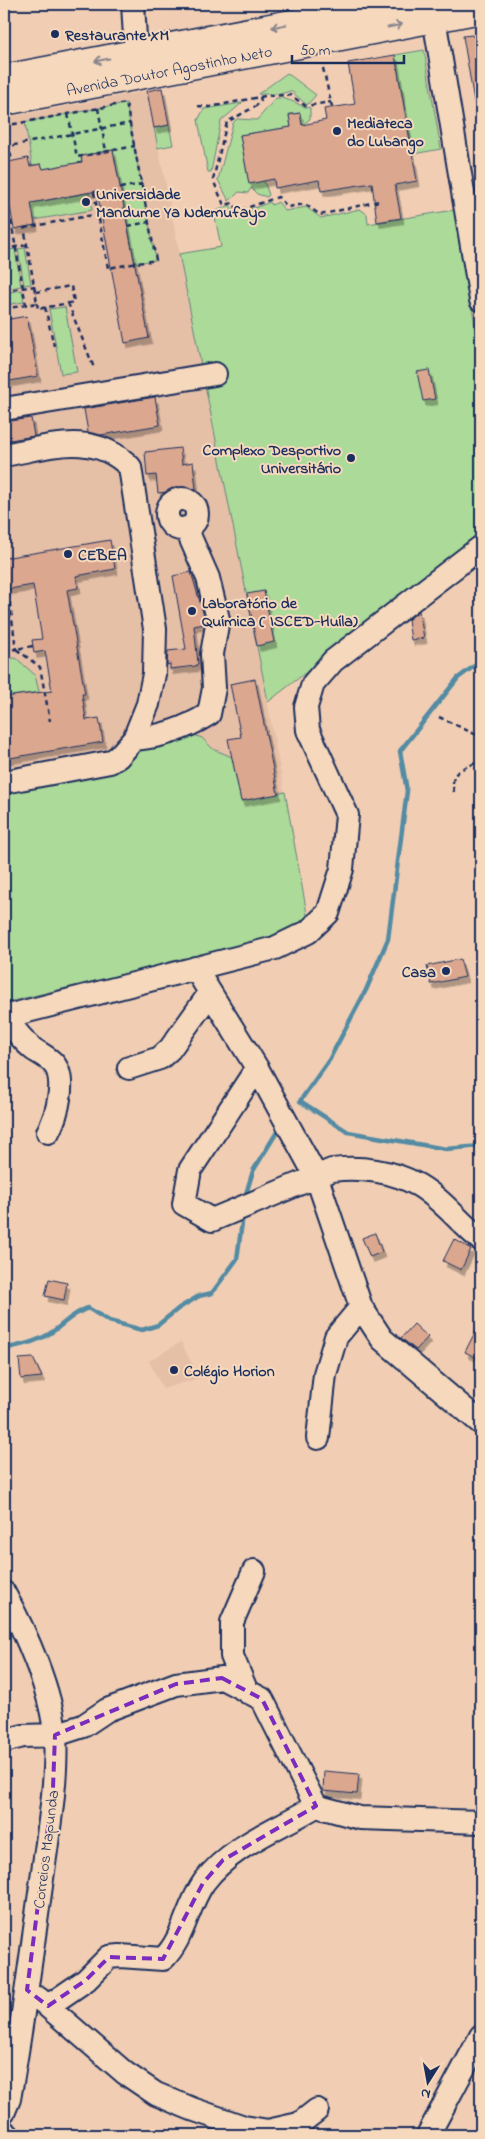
<svg xmlns="http://www.w3.org/2000/svg" width="485" height="2139" viewBox="0 0 485 2139" font-family="'Indie Flower',sans-serif">
  <defs>
    <filter id="shadow"><feDropShadow dx="3" dy="5.5" stdDeviation="0" flood-color="#0004"/></filter>
  </defs>
  <rect width="100%" height="100%" fill="#f1ceb3"/>
  <filter id="ink" filterUnits="userSpaceOnUse"><feTurbulence type="fractalNoise" baseFrequency=".02" numOctaves="2"/><feDisplacementMap in="SourceGraphic" scale="10" xChannelSelector="R" yChannelSelector="G"/><feConvolveMatrix kernelMatrix="1 2 1 2 8 2 1 2 1" color-interpolation-filters="sRGB"/></filter>
  <g filter="url(#ink)">
    <path fill="#e6bfa7" d="M 147,91 L 203,371 L 4,405 L 4,118 Z
      M 204,380 L 237,539 L 307,914 L 281,936 L 4,1006 L 4,413 Z
      M 181,1342 L 199,1378 L 163,1389 L 149,1361 Z"/>
    <path fill="#acda99" stroke="#64847c" d="M 424,50 L 441,149 L 413,154 L 395,55 Z
      M 287,73 L 316,95 L 307,105 L 291,91 L 280,94 L 258,94 Z
      M 276,98 C 291,98 296,105 310,108 L 310,119 L 302,125 L 300,113 L 289,114 L 291,127 L 240,135 L 249,183 L 264,181 L 269,195 L 267,197 L 257,194 L 251,188 L 248,193 L 239,192 L 229,201 L 218,180 L 233,123 L 237,119 L 257,120 Z
      M 126,103 L 156,260 L 135,263 L 113,150 L 81,156 L 82,162 L 43,169 L 41,164 L 32,165 L 25,122 Z
      M 242,103 L 221,121 L 211,172 L 208,172 L 198,120 L 204,109 Z
      M 169,125 L 173,145 L 158,148 L 154,128 Z
      M 89,193 L 92,210 L 34,220 L 31,203 Z
      M 270,202 L 272,205 L 278,202 L 285,211 L 306,207 L 321,218 L 360,209 L 367,214 L 368,224 L 454,210 L 481,357 L 481,536 L 268,702 L 179,254 L 221,247 L 214,212 L 230,205 L 236,215 Z
      M 25,248 L 31,284 L 24,285 L 18,249 Z
      M 15,249 L 21,286 L 4,289 L 4,251 Z
      M 22,290 L 24,302 L 4,305 L 4,293 Z
      M 65,307 L 77,372 L 61,374 L 49,309 Z
      M 16,658 L 35,675 L 39,692 L 4,697 L 4,659 Z
      M 189,733 L 202,738 L 213,749 L 232,757 L 241,801 L 285,792 L 307,914 L 304,922 L 281,936 L 4,1003 L 4,795 L 118,766 L 138,752 Z"/>
    <g fill="none" stroke-linecap="round" stroke-linejoin="round">
      <path stroke="#538ba4" stroke-width="4.5" d="M 481,661 L 458,678 L 400,751 L 407,791 L 388,939 L 366,990 L 329,1060 L 300,1101 L 348,1132 L 446,1149 L 481,1146
        M 245,1197 L 253,1171 L 277,1132
        M 4,1349 C 20,1345 38,1342 52,1332 C 65,1323 73,1313 88,1308 L 109,1321 L 142,1330 L 158,1325 L 179,1308 L 199,1296 L 212,1293 L 237,1259 L 243,1215"/>
    </g>
    <path fill="#dba78f" stroke="#1b2f5e" filter="url(#shadow)" d="M 472,35 L 475,39 L 481,38 L 481,106 L 475,107 L 463,36 Z
      M 395,55 L 417,181 L 395,185 L 401,218 L 377,222 L 372,183 L 321,191 L 319,180 L 275,188 L 274,179 L 249,184 L 240,135 L 291,127 L 289,115 L 300,113 L 302,125 L 326,120 L 324,109 L 355,104 L 348,63 Z
      M 162,88 L 169,125 L 154,128 L 147,91 Z
      M 113,150 L 149,338 L 125,343 L 97,191 L 31,203 L 35,225 L 14,229 L 10,207 L 4,208 L 4,163 L 28,158 L 30,166 L 41,164 L 43,169 L 82,162 L 81,156 Z
      M 27,316 L 38,376 L 4,382 L 4,320 Z
      M 429,370 L 435,399 L 423,401 L 417,372 Z
      M 155,397 L 160,425 L 101,435 L 88,432 L 84,409 Z
      M 31,418 L 34,436 L 4,441 L 4,422 Z
      M 180,448 L 182,464 L 193,462 L 196,489 L 158,493 L 156,475 L 147,476 L 145,452 Z
      M 110,540 L 115,569 L 76,576 L 78,588 L 67,590 L 85,694 L 82,694 L 86,720 L 99,718 L 103,742 L 4,759 L 4,697 L 52,691 L 45,651 L 34,653 L 32,640 L 42,639 L 33,585 L 4,590 L 4,558 Z
      M 191,572 L 205,619 L 204,624 L 194,626 L 198,663 L 196,666 L 170,669 L 170,664 L 167,665 L 168,651 L 186,649 L 173,576 Z
      M 264,591 L 274,642 L 257,646 L 247,594 Z
      M 419,611 L 424,638 L 411,640 L 408,620 Z
      M 255,679 L 278,794 L 241,801 L 228,739 L 241,737 L 230,684 Z
      M 460,959 L 465,977 L 431,984 L 427,966 Z
      M 375,1233 L 382,1252 L 370,1257 L 362,1238 Z
      M 454,1239 L 471,1249 L 461,1270 L 443,1261 Z
      M 49,1279 L 67,1283 L 64,1300 L 45,1296 Z
      M 481,1320 L 481,1360 L 465,1352 Z
      M 414,1324 L 428,1337 L 416,1350 L 401,1338 Z
      M 33,1358 L 42,1377 L 21,1379 L 19,1359 Z
      M 324,1771 L 359,1774 L 357,1794 L 323,1791 Z"/>
    <g fill="none" stroke-linecap="round" stroke-linejoin="round">
      <defs>
        <path id="minor" d="M 133,4 L 136,54
          M 434,18 L 481,300
          M 4,409 L 215,374
          M 4,455 C 50,447 93,430 130,467 L 155,629 L 154,674 L 148,704 L 134,739 C 162,737 185,729 209,714 L 214,688 L 212,654 L 218,619 L 208,578 L 186,528
          M167 514a15 15 0 1 1 30 0a15 15 0 1 1-30 0Z
          M 4,782 L 110,762 L 118,757 L 134,739
          M 195,968 L 257,1068 L 317,1178 L 361,1307 L 382,1339 L 481,1423
          M 4,1017 L 275,948 L 308,932 L 328,913 L 342,869 L 347,815 L 308,730 L 306,707 L 313,684 L 333,661 L 481,547
          M 5,1017 C 13,1028 22,1040 33,1049 C 39,1053 47,1057 52,1062 C 68,1077 57,1116 48,1132
          M 129,1068 L 160,1058 L 170,1049 L 210,993
          M 257,1068 L 190,1170 L 184,1204 L 212,1220 L 332,1170 C 359,1166 393,1171 418,1185 C 442,1199 460,1223 481,1240
          M 318,1438 L 325,1374 L 336,1337 L 361,1307
          M 4,1593 C 25,1631 52,1691 55,1735 C 58,1779 47,1840 41,1886 C 31,1957 22,2028 9,2099 L 4,2111
          M 247,1692 L 232,1656 L 232,1622 L 254,1571
          M 4,1741 L 23,1736 L 55,1735 L 83,1726 L 107,1710 L 176,1684 L 222,1678 L 262,1699 L 316,1806 L 360,1818 L 481,1822
          M 38,1998 L 125,2073 L 156,2094 L 192,2109 L 244,2127 L 268,2131 L 299,2124 L 317,2110
          M 48,2006 L 86,1980 L 109,1957 L 120,1956 L 163,1959 C 184,1939 187,1906 204,1882 C 232,1845 278,1829 316,1806
          M 4,2132 L 8,2135
          M 428,2135 L 481,2036"/>
        <path id="major" d="M 4,79 L 396,4
          M 4,101 L 481,9"/>
      </defs>
      <use href="#minor" stroke="#1b2f5e" stroke-width="26"/>
      <use href="#major" stroke="#1b2f5e" stroke-width="31"/>
      <path stroke="#1b2f5e" stroke-width="2.5" stroke-dasharray="5 4" stroke-linecap="butt" d="M 323,68 L 332,107
        M 260,97 L 261,101 L 256,106 L 227,122 L 213,180 L 224,205 L 233,203 L 238,211 L 278,197 L 288,207 L 305,204 L 320,215 L 379,201
        M 198,106 L 210,107 L 265,96 L 290,95 L 306,106 L 331,102
        M 98,108 L 106,151
        M 68,114 L 77,157 L 135,146
        M 4,126 L 126,103 L 156,260 L 108,268 L 94,192
        M 5,126 L 12,161
        M 4,147 L 130,123
        M 120,188 L 142,184
        M 11,221 L 26,305
        M 4,222 L 11,221
        M 128,226 L 149,222
        M 24,228 L 98,214
        M 4,249 L 27,245
        M 4,291 L 35,286
        M 36,292 L 71,286 L 74,302 L 38,309 L 37,303
        M 68,303 L 94,368
        M 45,307 L 54,346
        M 4,309 L 37,303 L 24,227
        M 33,646 L 16,649 L 40,667 L 50,721
        M 4,650 L 16,649 L 8,589
        M 439,717 L 481,737
        M 454,792 C 449,768 464,770 481,760"/>
      <use href="#minor" stroke="#f6d8bc" stroke-width="22"/>
      <use href="#major" stroke="#f6d8bc" stroke-width="28"/>
    </g>
    <defs><path id="oneway-shaft" d="M-6 0H5M1.5-3L5.5 0L1.5 3" fill="none" stroke-width="1.6" stroke-linecap="round" stroke-linejoin="round" transform="scale(1.25)"/></defs>
    <g stroke="#88848d">
      <use href="#oneway-shaft" transform="translate(279 26) rotate(169)"/>
      <use href="#oneway-shaft" transform="translate(395 26) rotate(-11)"/>
      <use href="#oneway-shaft" transform="translate(102 60) rotate(169)"/>
    </g>
  </g>
  <path fill="none" stroke="#7b2cbf" stroke-width="4" stroke-dasharray="10 6" stroke-linejoin="round" d="M 222,1678 L 262,1699 L 316,1806 L 223,1860 L 203,1883 L 163,1959 L 109,1957 L 86,1980 L 48,2006 L 27,1990 L 53,1788 L 55,1735 L 176,1684 Z"/>
  <g fill="#1b2f5e" stroke="#f6d8bc" stroke-width="2">
    <circle cx="55" cy="34" r="5"/>
    <circle cx="337" cy="131" r="5"/>
    <circle cx="86" cy="202" r="5"/>
    <circle cx="351" cy="458" r="5"/>
    <circle cx="68" cy="554" r="5"/>
    <circle cx="192" cy="611" r="5"/>
    <circle cx="446" cy="971" r="5"/>
    <circle cx="174" cy="1370" r="5"/>
  </g>
  <g text-anchor="middle" stroke-width="4" stroke-linejoin="round" paint-order="stroke">
    <g font-size="16" font-weight="bold" fill="#1b2f5e" stroke="#f6d8bc" text-anchor="start">
      <text x="65" y="40">Restaurante XM</text>
      <text x="347" y="128">Mediateca<tspan x="347" dy="18">do Lubango</tspan></text>
      <text x="96" y="199">Universidade<tspan x="96" dy="18">Mandume Ya Ndemufayo</tspan></text>
      <text x="341" y="455" text-anchor="end">Complexo Desportivo<tspan x="341" dy="18">Universitário</tspan></text>
      <text x="78" y="560">CEBEA</text>
      <text x="202" y="608">Laboratório de<tspan x="202" dy="18">Química ( ISCED-Huíla)</tspan></text>
      <text x="436" y="977" text-anchor="end">Casa</text>
      <text x="184" y="1376">Colégio Horion</text>
    </g>
    <g font-size="16" fill="#1b2f5e" stroke="#f6d8bc">
      <text transform="translate(169 70) rotate(-11)" y="6">Avenida Doutor Agostinho Neto</text>
      <text transform="translate(45 1849) rotate(-83)" y="6">Correios Mapunda</text>
    </g>
  </g>
  <rect width="485" height="2139" fill="none" stroke="#f6d8bc" stroke-width="20"/>
  <rect x="10" y="10" width="465" height="2119" fill="none" stroke="#1b2f5e" stroke-width="2" filter="url(#ink)"/>
  <g transform="translate(428 2082) rotate(191)" stroke="#f6d8bc" stroke-width="4" paint-order="stroke">
  <path d="M0-4L9 19L0 12L-9 19Z" fill="#1b2f5e"/>
  <text y="-8" font-size="14" font-weight="bold" text-anchor="middle" fill="#1b2f5e">N</text>
  </g>
  <path d="M292 55v8h112v-8" fill="none" stroke="#1b2f5e" stroke-width="2.5"/>
  <text x="300" y="55" font-size="15" fill="#1b2f5e" stroke="#f6d8bc" stroke-width="4" paint-order="stroke">50 m</text>
</svg>
